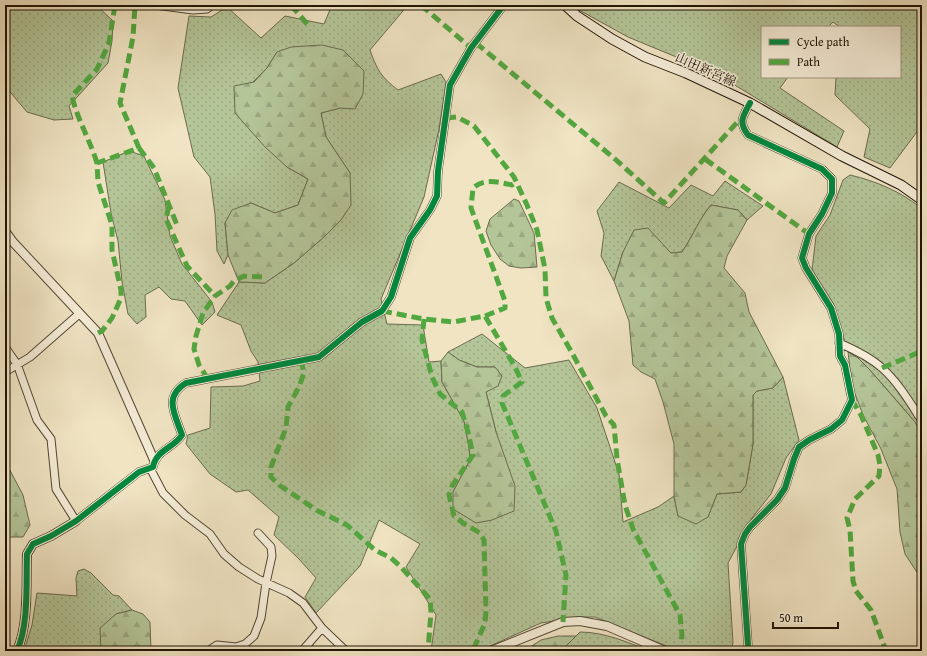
<svg xmlns="http://www.w3.org/2000/svg" width="927" height="656" viewBox="0 0 927 656" font-family="'Gentium Book Plus','Noto Serif JP',serif">
  <defs>
    <pattern id="grass-dots" width="8" height="8" patternUnits="userSpaceOnUse"><rect width="8" height="8" fill="#b4c598"/><path d="M2 2h.1M6 6h.1" fill="none" stroke="#9aa882" stroke-width="1.8" stroke-linecap="round"/></pattern>
    <pattern id="forest-firs" width="22" height="20" patternUnits="userSpaceOnUse"><rect width="22" height="20" fill="#b4c598"/><path d="M5 1l3.5 6h-7zM16 11l3.5 6h-7z" fill="#9aa882"/></pattern>
  </defs>
  <rect width="100%" height="100%" fill="#f0e4c3"/>
  <filter id="stains"><feTurbulence type="fractalNoise" baseFrequency=".005" numOctaves="4"/><feColorMatrix values="0 0 0 0 .2 0 0 0 0 .09 0 0 0 0 .02 0 0 0 .5 -.17"/></filter>
  <radialGradient id="worn" r=".72"><stop offset=".6" stop-color="#630" stop-opacity="0"/><stop offset="1" stop-color="#630" stop-opacity=".3"/></radialGradient>
  <path fill="url(#grass-dots)" stroke="#6a6c4f" d="M 5,5 L 96,5 L 113,21 L 112,41 L 108,63 L 69,106 L 73,119 L 54,120 L 27,112 L 5,86 Z
    M 332,5 L 408,5 L 370,50 C 377,70 381,77 398,90 L 441,74 L 446,82 L 439,129 L 424,197 L 381,299 L 387,324 L 423,325 L 429,362 L 441,361 L 442,382 L 464,421 L 469,447 L 470,460 L 453,492 L 496,432 L 486,392 L 495,367 L 477,367 L 459,360 L 448,352 L 482,334 L 525,368 L 569,360 L 597,408 L 619,474 L 623,522 L 658,507 L 674,496 L 678,516 L 708,517 L 717,494 L 741,492 L 746,485 L 753,444 L 753,394 L 757,391 L 773,388 L 783,377 L 799,440 L 786,458 L 771,494 L 752,518 L 728,563 L 733,643 L 731,651 L 679,651 L 595,617 L 580,617 L 541,623 L 479,651 L 431,651 L 436,615 L 406,567 L 420,544 L 379,520 L 360,566 L 316,613 L 305,597 L 316,578 L 299,559 L 274,535 L 279,517 L 248,490 L 236,492 L 210,474 L 186,444 L 188,435 L 210,428 L 211,387 L 243,386 L 260,381 L 258,362 L 251,351 L 241,325 L 217,315 L 239,282 L 265,283 L 294,263 L 324,237 L 341,220 L 350,173 L 326,137 L 321,113 L 340,108 L 277,52 L 267,68 L 253,82 L 287,167 L 308,179 L 298,205 L 275,213 L 251,203 L 225,223 L 228,255 L 224,264 L 217,251 L 215,214 L 210,177 L 194,157 L 178,88 L 189,16 L 211,17 L 227,7 L 261,38 L 285,16 L 324,24 Z
    M 574,5 L 922,5 L 922,125 L 890,168 L 864,157 L 870,129 L 835,95 L 836,77 L 900,77 L 900,27 L 840,27 L 833,22 L 828,27 L 762,27 L 762,77 L 788,77 L 780,88 L 844,131 L 837,147 L 728,81 L 686,61 L 628,37 L 579,10 Z
    M 129,151 L 144,156 L 165,200 L 170,236 L 182,264 L 212,302 L 215,312 L 202,325 L 185,301 L 171,299 L 159,287 L 145,295 L 146,317 L 137,324 L 128,314 L 122,282 L 118,241 L 111,213 L 103,162 Z
    M 850,175 C 876,181 902,192 922,209 L 922,435 C 914,419 902,407 890,393 C 877,378 865,363 848,352 L 833,303 L 812,270 L 816,236 L 830,215 L 843,180 Z
    M 725,181 L 763,206 L 747,220 L 738,210 L 711,205 C 699,219 693,236 682,252 L 671,253 L 661,243 L 623,252 L 614,281 L 601,256 L 604,233 L 597,211 L 619,182 L 669,208 L 691,185 L 713,196 Z
    M 84,569 L 91,573 L 113,595 L 119,596 L 132,610 L 116,614 L 100,649 L 101,651 L 24,651 L 32,625 L 37,593 L 77,596 L 76,578 L 78,571 Z
    M 580,632 C 604,632 627,642 650,651 L 565,651 L 565,647 Z"/>
  <path fill="url(#forest-firs)" stroke="#6a6c4f" d="M 322,45 L 343,50 L 364,71 L 363,94 L 355,109 L 340,108 L 321,113 L 326,137 L 350,173 L 351,205 L 341,220 L 324,237 L 294,263 L 265,283 L 239,282 L 228,255 L 225,223 L 232,210 L 251,203 L 275,213 L 298,205 L 308,179 L 287,167 L 265,147 L 235,113 L 234,86 L 254,82 L 267,68 L 277,52 L 291,47 Z
    M 514,199 L 519,201 L 534,233 L 537,267 L 521,268 L 509,266 L 500,259 L 491,245 L 486,231 L 490,219 Z
    M 711,205 L 738,210 L 747,220 L 727,256 L 724,268 L 745,293 L 749,312 L 783,377 L 773,388 L 757,391 L 753,395 L 753,444 L 746,485 L 741,492 L 717,494 L 708,517 L 696,524 L 678,516 L 674,496 L 674,444 L 663,402 L 655,379 L 641,372 L 633,365 L 629,321 L 614,281 L 623,252 L 634,230 L 648,228 L 671,253 L 682,252 C 693,236 699,219 711,205 Z
    M 448,352 L 459,360 L 477,367 L 495,367 L 502,376 L 498,386 L 486,392 L 496,432 L 515,486 L 514,511 L 492,520 L 476,523 L 453,509 L 453,492 L 470,460 L 469,447 L 464,421 L 442,382 L 441,361 Z
    M 848,352 L 858,358 L 869,369 L 915,422 L 922,435 L 922,580 L 905,554 L 900,532 L 897,489 L 881,449 L 863,415 L 852,386 Z
    M 5,461 L 23,495 L 30,525 L 23,537 L 5,537 Z
    M 132,610 L 143,614 L 150,622 L 151,651 L 101,651 L 100,628 L 116,614 Z
    M 558,636 L 576,636 L 565,647 L 565,651 L 524,651 L 541,640 Z"/>
  <g fill="none" stroke-linecap="round" stroke-linejoin="round">
    <defs>
      <path id="minor" d="M 155,5 L 193,10 L 207,9 L 212,5
        M 839,343 C 853,349 871,358 882,368 C 898,382 911,404 922,421
        M 5,347 L 17,364 L 37,420 L 51,439 L 56,489 L 76,521 L 139,472 L 153,467 C 156,450 174,448 182,435 C 175,414 163,397 186,383 L 319,357 L 362,322 L 382,311 L 391,297 L 410,238 L 430,210 L 437,196 L 438,171 L 450,85 L 471,48 L 503,6 L 505,5
        M 5,372 L 30,357 L 79,314
        M 150,468 L 163,493 L 185,515 L 210,534 L 224,554 L 239,567 L 258,579 L 289,593 L 303,603 L 322,628 L 346,651
        M 208,651 L 217,645 L 236,647 L 245,644 L 254,636 L 261,618 L 266,583 L 272,556 L 271,547 L 258,533
        M 302,651 L 322,628
        M 747,651 L 748,645 L 741,544 L 745,534 L 750,527 L 777,500 L 785,488 L 794,459 L 799,447 L 809,440 L 831,429 L 842,420 L 852,400 L 845,365 L 840,356 L 839,334 L 831,308 L 806,268 L 802,258 L 809,234 L 822,214 L 832,193 L 832,179 L 822,169 L 748,135 C 738,122 743,116 750,103"/>
      <path id="tertiary" d="M 5,231 L 13,242 L 98,333 L 154,460
        M 17,651 C 29,624 26,583 27,554 L 33,544 L 51,536 L 76,521
        M 491,651 L 563,622 L 580,621 L 607,626 L 665,651"/>
      <path id="secondary" d="M 565,5 L 577,16 L 612,39 L 645,57 L 686,73 L 750,103 L 842,156 L 901,185 L 922,200"/>
    </defs>
    <use href="#minor" stroke="#534835" stroke-width="9"/>
    <use href="#tertiary" stroke="#534835" stroke-width="10"/>
    <use href="#secondary" stroke="#1f1406" stroke-width="11"/>
    <use href="#minor" stroke="#f5edd8" stroke-width="7"/>
    <use href="#tertiary" stroke="#f5edd8" stroke-width="8"/>
    <use href="#secondary" stroke="#f5edd8" stroke-width="9"/>
    <path stroke="#52a840" stroke-width="5" stroke-dasharray="10 5" stroke-linecap="butt" d="M 291,5 L 308,25
      M 421,5 L 471,48
      M 476,43 L 615,159 L 664,203 L 742,117
      M 446,118 L 457,117 L 474,126 L 514,177 L 527,205 L 537,230 L 545,269 L 546,298 L 552,318 L 571,351 L 606,416 L 614,425 L 617,459 L 625,505 L 633,529 L 680,615 L 682,635 L 681,643
      M 139,148 L 154,168 L 177,225
      M 705,159 L 809,234
      M 97,163 C 90,140 77,119 72,96 L 97,69 L 109,43 L 115,5
      M 169,206 L 166,219 L 187,266 L 215,296
      M 382,311 L 424,319 L 453,322 L 485,316 L 515,367 L 522,382 L 503,396 L 502,403 L 556,531 L 566,575 L 563,622
      M 485,316 L 505,308 L 505,301 L 471,208 L 473,188 C 484,178 498,182 512,185 L 516,182
      M 424,319 L 422,340 L 432,377 L 440,394 L 462,412 L 468,432 L 473,455 L 452,486 L 449,495 L 454,516 L 463,523 L 480,533 L 484,540 L 486,611 L 485,623 L 474,648 L 474,651
      M 98,333 L 102,331 L 112,318 L 121,298 L 121,290 L 112,250 L 112,225 L 98,182 L 97,163 L 139,148 L 120,103 L 133,37 L 135,5
      M 301,360 L 304,373 L 299,387 L 288,407 L 286,428 L 271,467 L 271,477 L 279,485 L 318,511 L 347,525 L 375,550 L 391,558 L 400,566 L 430,599 L 431,612 L 428,651
      M 882,368 L 922,351
      M 208,379 L 199,365 L 194,349 L 196,336 L 203,313 L 215,296 L 230,286 L 234,281 L 244,276 L 264,277
      M 852,400 L 861,415 L 878,455 L 880,465 L 879,476 L 855,499 L 847,518 L 850,530 L 853,581 L 856,591 L 871,610 L 886,651"/>
    <defs>
      <path id="cycleway" d="M 17,651 C 29,624 26,583 27,554 L 33,544 L 51,536 L 76,521 L 139,472 L 153,467 C 156,450 174,448 182,435 C 175,414 163,397 186,383 L 319,357 L 362,322 L 382,311 L 391,297 L 410,238 L 430,210 L 437,196 L 438,171 L 450,85 L 471,48 L 503,6 L 505,5
        M 747,651 L 748,645 L 741,544 L 745,534 L 750,527 L 777,500 L 785,488 L 794,459 L 799,447 L 809,440 L 831,429 L 842,420 L 852,400 L 845,365 L 840,356 L 839,334 L 831,308 L 806,268 L 802,258 L 809,234 L 822,214 L 832,193 L 832,179 L 822,169 L 748,135 C 738,122 743,116 750,103"/>
    </defs>
    <use href="#cycleway" stroke="#f5edd8" stroke-width="8"/>
    <use href="#cycleway" stroke="#00873e" stroke-width="6"/>
  </g>
  <g text-anchor="middle" stroke-width="3" stroke-linejoin="round" paint-order="stroke">
    <g font-size="13" fill="#1f1406" stroke="#f5edd8">
      <text transform="translate(706 69) rotate(24)" y="5">山田新宮線</text>
    </g>
  </g>
  <rect width="927" height="656" fill="none" stroke="#f0e4c3" stroke-width="20"/>
  <rect x="6" y="6" width="915" height="644" fill="none" stroke="#1f1406" stroke-width="2"/>
  <rect x="10" y="10" width="907" height="636" fill="none" stroke="#1f1406"/>
  <rect x="761" y="26" width="140" height="52" fill="#f5edd8" stroke="#9f9684"/>
  <rect x="769" y="39" width="20" height="6" fill="#00873e" stroke="#9f9684"/>
  <text x="797" y="46" font-size="12" fill="#1f1406">Cycle path</text>
  <rect x="769" y="59" width="20" height="6" fill="#52a840" stroke="#9f9684"/>
  <text x="797" y="66" font-size="12" fill="#1f1406">Path</text>
  <path d="M773 622v6h65v-6" fill="none" stroke="#1f1406" stroke-width="2"/>
  <text x="779" y="622" font-size="12" fill="#1f1406" stroke="#f5edd8" stroke-width="3" paint-order="stroke">50 m</text>
  <rect width="100%" height="100%" filter="url(#stains)"/>
  <rect width="100%" height="100%" fill="url(#worn)"/>
</svg>
